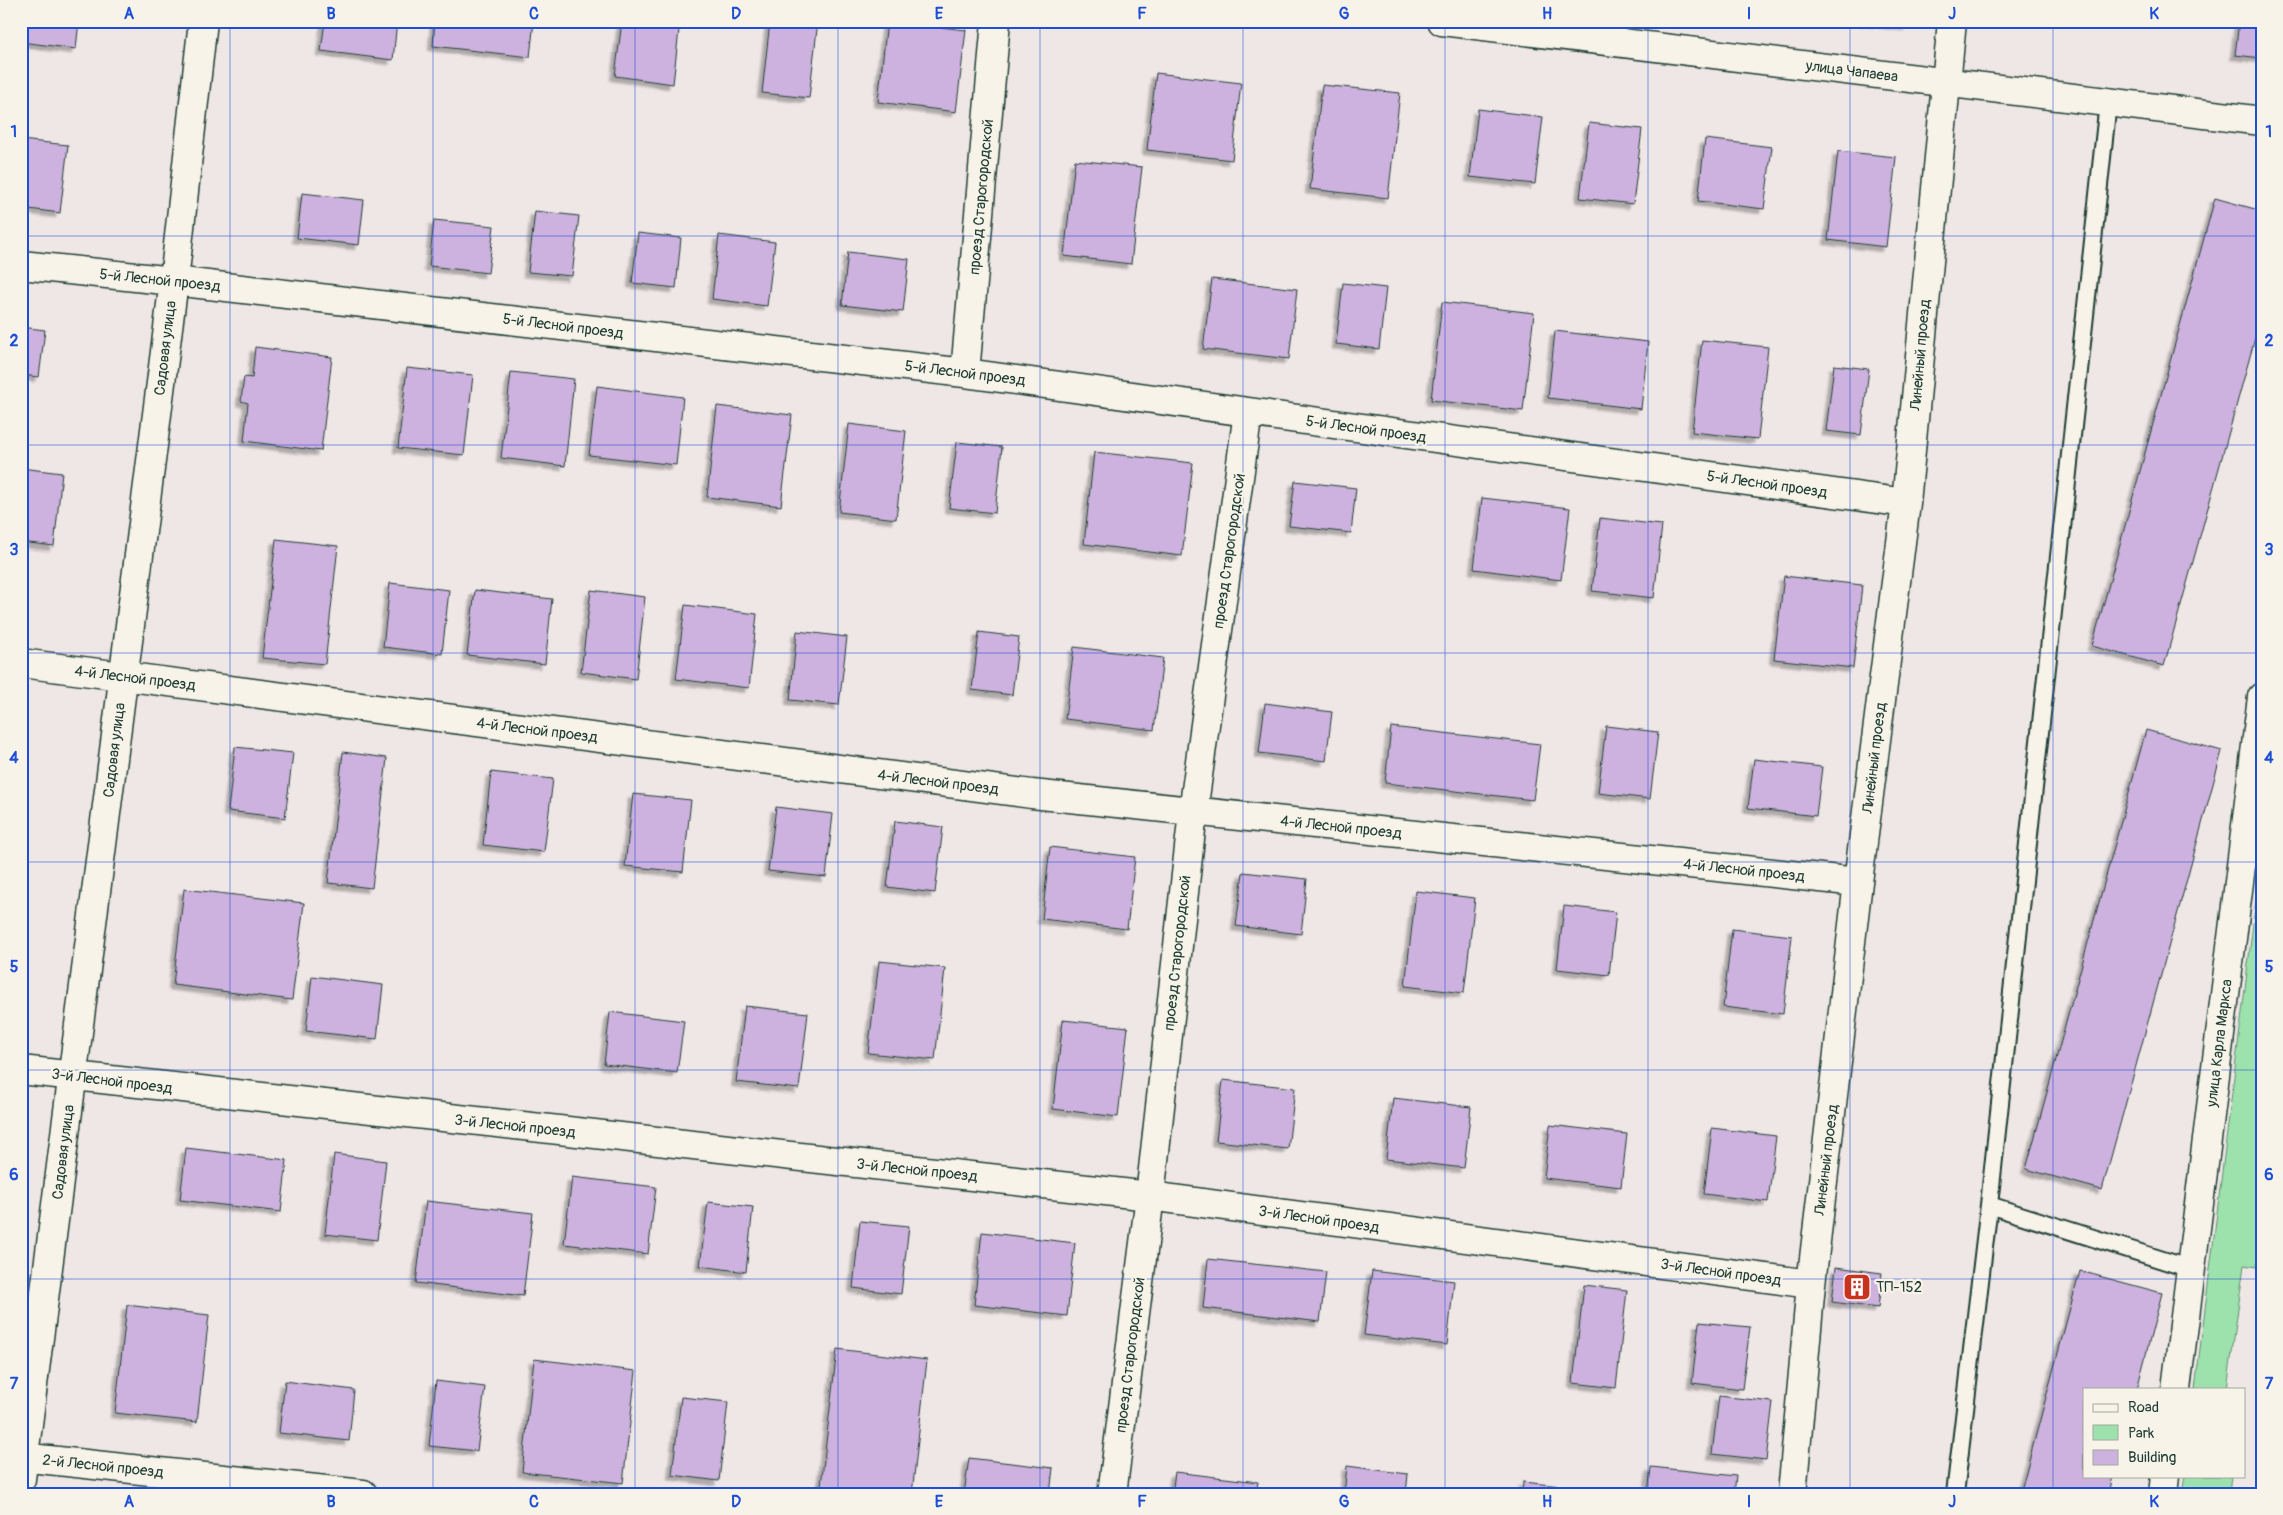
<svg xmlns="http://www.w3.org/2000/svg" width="2283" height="1515" viewBox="0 0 2283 1515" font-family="Pangolin,sans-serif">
  <defs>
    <filter id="shadow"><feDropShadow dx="-4.5" dy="4.5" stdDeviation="1" flood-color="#0004"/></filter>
  </defs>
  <rect width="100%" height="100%" fill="#efe6e6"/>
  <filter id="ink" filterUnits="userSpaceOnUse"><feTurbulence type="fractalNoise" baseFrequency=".02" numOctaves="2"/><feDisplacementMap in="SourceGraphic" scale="10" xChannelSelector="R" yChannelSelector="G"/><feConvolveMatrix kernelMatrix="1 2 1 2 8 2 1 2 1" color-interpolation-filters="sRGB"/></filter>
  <g filter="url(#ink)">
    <path fill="#9de1ac" stroke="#5e8f70" d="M 2262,852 L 2262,1232 L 2257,1267 L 2244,1265 L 2227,1389 L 2195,1389 Z
      M 2185,1476 L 2231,1476 L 2229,1494 L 2182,1494 Z"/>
    <path fill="#cdb1de" stroke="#1f3d34" filter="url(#shadow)" d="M 21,21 L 79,21 L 76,49 L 21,42 Z
      M 325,21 L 397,21 L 393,60 L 321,51 Z
      M 435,21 L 534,21 L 530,57 L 433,46 Z
      M 622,21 L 680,21 L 673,84 L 615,76 Z
      M 770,21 L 818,21 L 809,98 L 762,93 Z
      M 887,21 L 966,30 L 956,112 L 878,102 Z
      M 1864,21 L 1909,21 L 1908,26 Z
      M 2239,21 L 2262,21 L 2262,58 L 2235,55 Z
      M 1156,73 L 1241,83 L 1232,160 L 1147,150 Z
      M 1322,85 L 1400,93 L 1388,198 L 1310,189 Z
      M 1478,109 L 1543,117 L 1535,184 L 1470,177 Z
      M 1589,123 L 1642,129 L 1633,204 L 1580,198 Z
      M 1705,139 L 1772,147 L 1764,209 L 1698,201 Z
      M 21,140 L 68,145 L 60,213 L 21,208 Z
      M 1838,151 L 1896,157 L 1886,247 L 1828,240 Z
      M 1075,160 L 1142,167 L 1131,264 L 1064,256 Z
      M 302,193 L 364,200 L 359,245 L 297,238 Z
      M 2215,198 L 2262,211 L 2262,313 L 2164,666 L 2092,646 Z
      M 535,211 L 579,216 L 572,276 L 528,272 Z
      M 434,220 L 494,226 L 488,273 L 429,266 Z
      M 638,233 L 681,238 L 676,288 L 632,283 Z
      M 719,235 L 775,242 L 767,306 L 712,299 Z
      M 848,252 L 909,259 L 903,312 L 842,305 Z
      M 1212,279 L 1297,289 L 1289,359 L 1203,349 Z
      M 1343,283 L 1386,288 L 1379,349 L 1336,344 Z
      M 1442,302 L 1534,313 L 1523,411 L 1431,400 Z
      M 21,327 L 45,330 L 39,377 L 21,375 Z
      M 1555,331 L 1648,342 L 1641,409 L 1548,398 Z
      M 1702,340 L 1768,347 L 1758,439 L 1692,432 Z
      M 255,347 L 332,357 L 321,451 L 244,441 L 248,403 L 241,401 L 244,377 L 252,378 Z
      M 1834,365 L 1869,369 L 1861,435 L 1826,431 Z
      M 407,368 L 473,375 L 464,455 L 398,448 Z
      M 511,372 L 574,379 L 565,466 L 501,458 Z
      M 597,386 L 683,397 L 676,465 L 589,455 Z
      M 717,406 L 792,415 L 781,506 L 707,497 Z
      M 849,424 L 906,431 L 896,519 L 839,512 Z
      M 957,442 L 1002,447 L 995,513 L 949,508 Z
      M 1094,452 L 1193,463 L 1182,556 L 1084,544 Z
      M 21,468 L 62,473 L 54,546 L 21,542 Z
      M 1295,481 L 1356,488 L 1351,533 L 1289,526 Z
      M 1482,498 L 1570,508 L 1561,580 L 1474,569 Z
      M 1600,518 L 1662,525 L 1654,598 L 1592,591 Z
      M 276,539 L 338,546 L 325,664 L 262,658 Z
      M 1784,576 L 1862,585 L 1853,668 L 1774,659 Z
      M 390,583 L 449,590 L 442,654 L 383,647 Z
      M 475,590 L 552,599 L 545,664 L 467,655 Z
      M 591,590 L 645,597 L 636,679 L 581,672 Z
      M 685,605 L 757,614 L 749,688 L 676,679 Z
      M 797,631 L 847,637 L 839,705 L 790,700 Z
      M 979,632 L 1019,637 L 1012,695 L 972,690 Z
      M 1074,647 L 1163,658 L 1154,730 L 1065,719 Z
      M 1265,703 L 1332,712 L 1326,761 L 1259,753 Z
      M 1606,726 L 1658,732 L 1650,799 L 1598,793 Z
      M 1391,727 L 1540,744 L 1533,800 L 1385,783 Z
      M 2146,730 L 2222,751 L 2102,1190 L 2026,1169 Z
      M 235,747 L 293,753 L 285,818 L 228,811 Z
      M 343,752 L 387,758 L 372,888 L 328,883 Z
      M 1754,759 L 1822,767 L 1816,816 L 1748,808 Z
      M 491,772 L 553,779 L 544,852 L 483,845 Z
      M 633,794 L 691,800 L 683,872 L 625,866 Z
      M 776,807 L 833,814 L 826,877 L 768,871 Z
      M 895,821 L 943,827 L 935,893 L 887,887 Z
      M 1050,847 L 1135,857 L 1127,929 L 1042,919 Z
      M 1243,872 L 1307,879 L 1301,934 L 1236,926 Z
      M 184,889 L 304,903 L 292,1000 L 173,985 Z
      M 1416,891 L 1475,898 L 1464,993 L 1405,986 Z
      M 1564,906 L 1616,912 L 1609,975 L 1557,969 Z
      M 1732,929 L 1792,936 L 1783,1014 L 1723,1007 Z
      M 879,961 L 945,968 L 935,1060 L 868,1053 Z
      M 312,976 L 383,985 L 377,1039 L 306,1031 Z
      M 745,1006 L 808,1013 L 799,1089 L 736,1082 Z
      M 610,1012 L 684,1021 L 677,1073 L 604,1064 Z
      M 1063,1020 L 1128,1027 L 1118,1117 L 1053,1109 Z
      M 1223,1080 L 1295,1088 L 1288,1149 L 1216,1141 Z
      M 1393,1098 L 1471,1107 L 1464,1168 L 1386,1159 Z
      M 1550,1125 L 1627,1134 L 1621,1187 L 1544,1178 Z
      M 1712,1128 L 1776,1136 L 1768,1202 L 1704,1194 Z
      M 186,1148 L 287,1160 L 281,1212 L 180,1200 Z
      M 334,1154 L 386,1161 L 377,1240 L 325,1234 Z
      M 572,1177 L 656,1187 L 648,1254 L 564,1244 Z
      M 426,1201 L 533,1213 L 523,1296 L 416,1283 Z
      M 708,1202 L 753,1207 L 746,1272 L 700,1266 Z
      M 860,1221 L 909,1226 L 901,1294 L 853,1288 Z
      M 982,1232 L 1075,1243 L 1067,1316 L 974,1305 Z
      M 1208,1259 L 1326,1272 L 1320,1322 L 1203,1308 Z
      M 1836,1267 L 1882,1273 L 1878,1308 L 1832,1302 Z
      M 1372,1271 L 1454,1281 L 1447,1345 L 1364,1335 Z
      M 2080,1271 L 2162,1293 L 2137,1389 L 2084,1389 L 2084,1476 L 2113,1476 L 2109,1494 L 2020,1494 Z
      M 1584,1285 L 1627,1290 L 1616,1388 L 1573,1383 Z
      M 127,1305 L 209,1315 L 197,1422 L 115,1413 Z
      M 1699,1322 L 1750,1327 L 1742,1389 L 1692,1383 Z
      M 837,1349 L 927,1360 L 912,1494 L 820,1494 Z
      M 534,1359 L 636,1371 L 623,1483 L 522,1472 Z
      M 285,1381 L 354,1390 L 349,1441 L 279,1433 Z
      M 436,1381 L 485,1387 L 477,1451 L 429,1446 Z
      M 1719,1396 L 1773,1402 L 1766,1460 L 1712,1454 Z
      M 681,1397 L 728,1402 L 719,1481 L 672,1475 Z
      M 969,1458 L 1053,1468 L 1050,1494 L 964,1494 Z
      M 1347,1466 L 1408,1474 L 1406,1494 L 1344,1494 Z
      M 1651,1467 L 1736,1476 L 1734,1494 L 1648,1494 Z
      M 1175,1472 L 1258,1482 L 1256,1494 L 1172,1494 Z
      M 1523,1482 L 1570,1487 L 1569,1494 L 1522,1494 Z"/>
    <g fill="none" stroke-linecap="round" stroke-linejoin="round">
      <defs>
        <path id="service" d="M 1989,1205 L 2191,1269
          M 1955,1494 L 1989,1205 L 2108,102"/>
        <path id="minor" d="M 1442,21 L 2262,121
          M 21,265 L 174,281 L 965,373 L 1906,503
          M 965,373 L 996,21
          M 21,663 L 1032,794 L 1858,882
          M 21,1070 L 1150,1196 L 1811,1284
          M 21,1457 L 363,1494
          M 21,1479 L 174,281 L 203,21
          M 1112,1494 L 1150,1196 L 1193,812 L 1248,412
          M 1792,1494 L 1811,1284 L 1858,882 L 1906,503 L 1952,21"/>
        <path id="secondary" d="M 2176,1389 L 2262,697
          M 2163,1494 L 2165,1476"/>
      </defs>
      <use href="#service" stroke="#1f3d34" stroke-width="20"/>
      <use href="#minor" stroke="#1f3d34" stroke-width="31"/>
      <use href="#secondary" stroke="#1f3d34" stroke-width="31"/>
      <use href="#service" stroke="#f7f3e8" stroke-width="16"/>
      <use href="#minor" stroke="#f7f3e8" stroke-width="28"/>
      <use href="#secondary" stroke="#f7f3e8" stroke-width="28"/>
    </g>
  </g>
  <path fill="none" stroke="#1d4ed8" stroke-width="1" stroke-opacity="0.55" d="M 230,21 L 230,1494M 433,21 L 433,1494M 635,21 L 635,1494M 838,21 L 838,1494M 1040,21 L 1040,1494M 1243,21 L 1243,1494M 1445,21 L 1445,1494M 1648,21 L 1648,1494M 1850,21 L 1850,1494M 2053,21 L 2053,1494M 21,236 L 2262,236M 21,445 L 2262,445M 21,653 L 2262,653M 21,862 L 2262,862M 21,1070 L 2262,1070M 21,1279 L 2262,1279"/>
  <defs>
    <symbol id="building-square" viewBox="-11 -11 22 22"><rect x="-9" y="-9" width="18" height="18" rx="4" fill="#c8321e" stroke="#f7f3e8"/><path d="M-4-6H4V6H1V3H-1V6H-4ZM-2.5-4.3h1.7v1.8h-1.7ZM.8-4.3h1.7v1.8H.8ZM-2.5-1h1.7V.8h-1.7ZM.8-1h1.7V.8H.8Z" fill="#fff"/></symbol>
  </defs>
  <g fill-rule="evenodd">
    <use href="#building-square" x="1841" y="1271" width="32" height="32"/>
  </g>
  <g text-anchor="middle" stroke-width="4.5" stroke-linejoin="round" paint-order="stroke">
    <g font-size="15" fill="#1f3d34" stroke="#f7f3e8">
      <text transform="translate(1852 71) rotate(7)" y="5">улица Чапаева</text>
      <text transform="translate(981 197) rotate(-85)" y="5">проезд Старогородской</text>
      <text transform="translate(160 280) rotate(6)" y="5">5-й Лесной проезд</text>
      <text transform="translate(563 326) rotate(7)" y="5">5-й Лесной проезд</text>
      <text transform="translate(165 348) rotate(-83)" y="5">Садовая улица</text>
      <text transform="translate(1920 355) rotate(-85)" y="5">Линейный проезд</text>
      <text transform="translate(965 373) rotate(7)" y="5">5-й Лесной проезд</text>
      <text transform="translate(1366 429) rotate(8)" y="5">5-й Лесной проезд</text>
      <text transform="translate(1767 484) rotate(8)" y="5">5-й Лесной проезд</text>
      <text transform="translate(1229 551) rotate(-82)" y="5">проезд Старогородской</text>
      <text transform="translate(135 678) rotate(7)" y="5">4-й Лесной проезд</text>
      <text transform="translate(537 730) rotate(7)" y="5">4-й Лесной проезд</text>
      <text transform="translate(114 750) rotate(-83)" y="5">Садовая улица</text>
      <text transform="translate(1874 758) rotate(-83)" y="5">Линейный проезд</text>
      <text transform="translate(938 782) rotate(7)" y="5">4-й Лесной проезд</text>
      <text transform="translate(1341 827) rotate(6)" y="5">4-й Лесной проезд</text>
      <text transform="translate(1744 870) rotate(6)" y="5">4-й Лесной проезд</text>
      <text transform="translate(1177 953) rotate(-84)" y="5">проезд Старогородской</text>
      <text transform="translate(2219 1043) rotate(-83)" y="5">улица Карла Маркса</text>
      <text transform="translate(112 1081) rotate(7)" y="5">3-й Лесной проезд</text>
      <text transform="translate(515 1126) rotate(6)" y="5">3-й Лесной проезд</text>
      <text transform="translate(63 1152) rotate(-83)" y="5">Садовая улица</text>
      <text transform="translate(1826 1160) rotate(-83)" y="5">Линейный проезд</text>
      <text transform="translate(917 1170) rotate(6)" y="5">3-й Лесной проезд</text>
      <text transform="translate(1319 1219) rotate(8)" y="5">3-й Лесной проезд</text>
      <text transform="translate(1721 1272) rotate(8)" y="5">3-й Лесной проезд</text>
      <text transform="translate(1130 1355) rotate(-83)" y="5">проезд Старогородской</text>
      <text transform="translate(103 1466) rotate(6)" y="5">2-й Лесной проезд</text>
    </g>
    <g font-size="15" fill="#1f3d34" stroke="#f7f3e8" text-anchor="start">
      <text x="1876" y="1292">ТП-152</text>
    </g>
  </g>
  <rect width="2283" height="1515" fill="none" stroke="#f7f3e8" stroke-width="55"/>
  <rect x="2083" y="1388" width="162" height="90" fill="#f7f3e8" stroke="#a1aaa0"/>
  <rect x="2093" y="1404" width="25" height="8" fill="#f7f3e8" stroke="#a1aaa0"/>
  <text x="2128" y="1412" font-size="15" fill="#1f3d34">Road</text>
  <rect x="2093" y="1425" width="25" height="15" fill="#9de1ac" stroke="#a1aaa0"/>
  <text x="2128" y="1438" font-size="15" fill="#1f3d34">Park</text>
  <rect x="2093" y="1450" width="25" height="15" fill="#cdb1de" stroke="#a1aaa0"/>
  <text x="2128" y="1462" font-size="15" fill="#1f3d34">Building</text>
  <rect x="28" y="28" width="2228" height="1460" fill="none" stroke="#1d4ed8" stroke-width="2"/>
  <g font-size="16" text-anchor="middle" font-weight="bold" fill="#1d4ed8">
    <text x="129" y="19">A</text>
    <text x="331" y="19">B</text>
    <text x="534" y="19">C</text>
    <text x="736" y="19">D</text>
    <text x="939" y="19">E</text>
    <text x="1142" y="19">F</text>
    <text x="1344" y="19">G</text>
    <text x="1547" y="19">H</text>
    <text x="1749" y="19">I</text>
    <text x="1952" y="19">J</text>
    <text x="2154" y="19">K</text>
    <text x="14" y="137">1</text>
    <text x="2269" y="137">1</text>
    <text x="14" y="346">2</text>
    <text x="2269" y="346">2</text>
    <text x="14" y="555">3</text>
    <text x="2269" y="555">3</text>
    <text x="14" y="763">4</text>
    <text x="2269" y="763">4</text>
    <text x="14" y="972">5</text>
    <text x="2269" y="972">5</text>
    <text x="14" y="1180">6</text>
    <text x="2269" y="1180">6</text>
    <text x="14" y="1389">7</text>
    <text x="2269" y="1389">7</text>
    <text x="129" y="1507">A</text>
    <text x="331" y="1507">B</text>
    <text x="534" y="1507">C</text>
    <text x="736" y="1507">D</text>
    <text x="939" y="1507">E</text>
    <text x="1142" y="1507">F</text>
    <text x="1344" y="1507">G</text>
    <text x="1547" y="1507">H</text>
    <text x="1749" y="1507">I</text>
    <text x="1952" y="1507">J</text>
    <text x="2154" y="1507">K</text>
  </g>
</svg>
